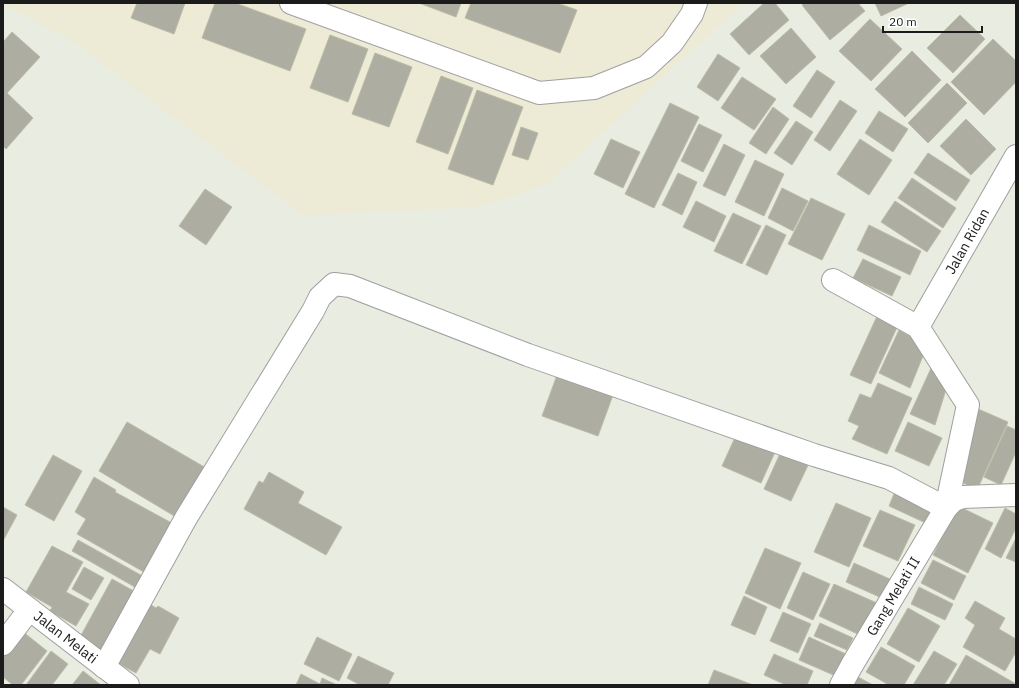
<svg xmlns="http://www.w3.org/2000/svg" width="1019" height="688" viewBox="0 0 1019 688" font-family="'IBM Plex Sans',sans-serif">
  <rect width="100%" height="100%" fill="#e9ece1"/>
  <path fill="#edead5" d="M 3,3 L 743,3 L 546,185 L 476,207 L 303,215 L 70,39 L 3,5 Z"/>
  <path fill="#adada1" stroke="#bbbca5" d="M 137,3 L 185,3 L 174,34 L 131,18 Z
    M 215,3 L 235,3 L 306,29 L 290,71 L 202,38 Z
    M 419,3 L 461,3 L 456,17 Z
    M 471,3 L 557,3 L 577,10 L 560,53 L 465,18 Z
    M 764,3 L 775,3 L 789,20 L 749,55 L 730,34 Z
    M 804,3 L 858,3 L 865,11 L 830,40 L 802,5 Z
    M 875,3 L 909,3 L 881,16 Z
    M 960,15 L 985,39 L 953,73 L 927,48 Z
    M 870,19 L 902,49 L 871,81 L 839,51 Z
    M 791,28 L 816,57 L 786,84 L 760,56 Z
    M 12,32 L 40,57 L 7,93 L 33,118 L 6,149 L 3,146 L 3,42 Z
    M 330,35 L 368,49 L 348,102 L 310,88 Z
    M 993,39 L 1016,61 L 1016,82 L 984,115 L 951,82 Z
    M 912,51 L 941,80 L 905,117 L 875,89 Z
    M 375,53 L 412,67 L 389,127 L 352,114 Z
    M 718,54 L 740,68 L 718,101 L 697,87 Z
    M 817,70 L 835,82 L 811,118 L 793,106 Z
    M 441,76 L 473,88 L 448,154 L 416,142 Z
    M 742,77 L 776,99 L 754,130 L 721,108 Z
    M 947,83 L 967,103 L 928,143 L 908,123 Z
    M 477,90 L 523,107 L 493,185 L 448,169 Z
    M 840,100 L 857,111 L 830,151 L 814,140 Z
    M 670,103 L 699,117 L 654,208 L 625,194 Z
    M 773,107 L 789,119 L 766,154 L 749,143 Z
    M 879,111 L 908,129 L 893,152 L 865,133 Z
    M 966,119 L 996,149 L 971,175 L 940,146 Z
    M 796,121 L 813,132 L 792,165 L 774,153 Z
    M 699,124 L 722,135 L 703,172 L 681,161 Z
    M 521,127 L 538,133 L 528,160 L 512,155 Z
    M 611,139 L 640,152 L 623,188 L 594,174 Z
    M 860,139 L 892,160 L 869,195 L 837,174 Z
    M 724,144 L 745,155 L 725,196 L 703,186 Z
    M 928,153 L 970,180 L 956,201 L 914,173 Z
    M 755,160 L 784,174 L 764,216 L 735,202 Z
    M 678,173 L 697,182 L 682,215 L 662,205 Z
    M 912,178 L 956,208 L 943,228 L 898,198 Z
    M 782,188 L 808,201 L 793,231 L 768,218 Z
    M 205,189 L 232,207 L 206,245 L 179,226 Z
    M 811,198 L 845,214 L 822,260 L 788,244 Z
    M 696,201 L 726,216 L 714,242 L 683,227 Z
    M 895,201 L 941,231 L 927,252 L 881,222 Z
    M 733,213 L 761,226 L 742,264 L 714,251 Z
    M 766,225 L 786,235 L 767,275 L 746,265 Z
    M 869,225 L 921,251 L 910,275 L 857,250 Z
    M 863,259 L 901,277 L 892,296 L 853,278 Z
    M 878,314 L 899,323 L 871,384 L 850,375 Z
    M 899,330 L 927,346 L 910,388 L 879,373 Z
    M 932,366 L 948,383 L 935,425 L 910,414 Z
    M 557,375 L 613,395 L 598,436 L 542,416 Z
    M 878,383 L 912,398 L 887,454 L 852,439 L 859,426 L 848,421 L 860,394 L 871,398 Z
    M 969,405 L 1008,422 L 977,490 L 956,479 Z
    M 127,422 L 206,468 L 176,517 L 99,471 Z
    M 908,422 L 942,438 L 929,466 L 895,451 Z
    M 1007,426 L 1016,430 L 1016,452 L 1001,485 L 984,477 Z
    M 737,433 L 776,450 L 761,483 L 722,466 Z
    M 783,447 L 811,459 L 791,501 L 764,489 Z
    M 53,455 L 82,471 L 54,521 L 25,505 Z
    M 269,472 L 304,492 L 298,503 L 342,527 L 326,555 L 244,509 L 259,481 L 263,483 Z
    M 94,477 L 116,490 L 115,492 L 179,527 L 151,576 L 77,534 L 86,519 L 75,512 Z
    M 896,489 L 938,508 L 930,525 L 889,506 Z
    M 836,503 L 871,518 L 849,567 L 814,552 Z
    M 958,506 L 993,523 L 968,573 L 933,555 Z
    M 3,507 L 17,515 L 3,541 Z
    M 1005,508 L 1016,514 L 1016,528 L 1001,558 L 985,549 Z
    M 880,510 L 915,525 L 898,561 L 863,546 Z
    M 1016,538 L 1016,562 L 1006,558 Z
    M 78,540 L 146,578 L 140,590 L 72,551 Z
    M 52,546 L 83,562 L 66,592 L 89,604 L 76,626 L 50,611 L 52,607 L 26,592 Z
    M 765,548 L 801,563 L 780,609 L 745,593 Z
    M 933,560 L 966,576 L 954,600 L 921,583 Z
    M 854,563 L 892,580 L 884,599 L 846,582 Z
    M 84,567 L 104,578 L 91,600 L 72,589 Z
    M 803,572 L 830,584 L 813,620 L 787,608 Z
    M 112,579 L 141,595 L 108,653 L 79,639 Z
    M 834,584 L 877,603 L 862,636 L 819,616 Z
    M 919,587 L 953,604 L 945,620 L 911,604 Z
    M 744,596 L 767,607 L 755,635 L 731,625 Z
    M 975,601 L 1005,618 L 999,629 L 1016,639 L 1016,652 L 1005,671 L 963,647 L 975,625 L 965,618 Z
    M 148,603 L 156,608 L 158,606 L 179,618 L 160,654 L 150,649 L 136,673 L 116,662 Z
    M 908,608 L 940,626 L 919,662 L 887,644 Z
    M 783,612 L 811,624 L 798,653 L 770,641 Z
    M 820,623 L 853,638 L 847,650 L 814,636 Z
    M 22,631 L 47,651 L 21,685 L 13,685 L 3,677 L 3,656 Z
    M 317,637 L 352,654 L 339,681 L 304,664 Z
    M 809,637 L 848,655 L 838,677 L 799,660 Z
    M 881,647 L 915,666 L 904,685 L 889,685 L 866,672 Z
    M 51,651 L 68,664 L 52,685 L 26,685 Z
    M 934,651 L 957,664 L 944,685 L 913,685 Z
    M 774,654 L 813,671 L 807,685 L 786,685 L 764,675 Z
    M 966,655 L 1016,684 L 1016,685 L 949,685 Z
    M 358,656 L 394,673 L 388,685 L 360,685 L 347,678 Z
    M 714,670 L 753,685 L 708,685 Z
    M 83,671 L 101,685 L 72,685 Z
    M 301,674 L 320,684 L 322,678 L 337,685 L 296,685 Z
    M 858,677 L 873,685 L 854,685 Z"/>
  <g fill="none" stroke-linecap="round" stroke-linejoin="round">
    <defs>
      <g id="minor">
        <path d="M 291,3 L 539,93 L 594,88 L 646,67 L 672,43 L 692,14 L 696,3"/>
        <path d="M 833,280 L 918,327 L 968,405 L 946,508"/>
        <path id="s1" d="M 918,327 L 1016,156"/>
        <path id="s2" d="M 3,589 L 128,685"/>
        <path d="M 3,644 L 29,610"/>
        <path d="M 104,667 L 186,518 L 313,311 L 320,297 L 334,284 L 350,286 L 528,355 L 814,455 L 889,478 L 946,508"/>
        <path id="s3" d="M 841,685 L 852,665 L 946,508 L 954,500 L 963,497 L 1016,495"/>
      </g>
    </defs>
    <use href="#minor" stroke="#9f9f9f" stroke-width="24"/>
    <use href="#minor" stroke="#fff" stroke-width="22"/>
  </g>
  <g text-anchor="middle" stroke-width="4" stroke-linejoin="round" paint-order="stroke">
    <g font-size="14" fill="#1b1b1b" stroke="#fff">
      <text dy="5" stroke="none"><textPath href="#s1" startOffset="99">Jalan Ridan</textPath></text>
      <text dy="5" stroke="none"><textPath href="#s3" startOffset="103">Gang Melati II</textPath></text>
      <text dy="5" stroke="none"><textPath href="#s2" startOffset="79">Jalan Melati</textPath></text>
    </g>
  </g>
  <rect width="1019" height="688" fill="none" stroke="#1b1b1b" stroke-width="8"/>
  <path d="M883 26v6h99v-6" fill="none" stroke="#1b1b1b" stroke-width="2"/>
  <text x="889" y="26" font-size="12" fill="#1b1b1b" stroke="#ffffff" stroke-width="3" paint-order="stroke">20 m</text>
</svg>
